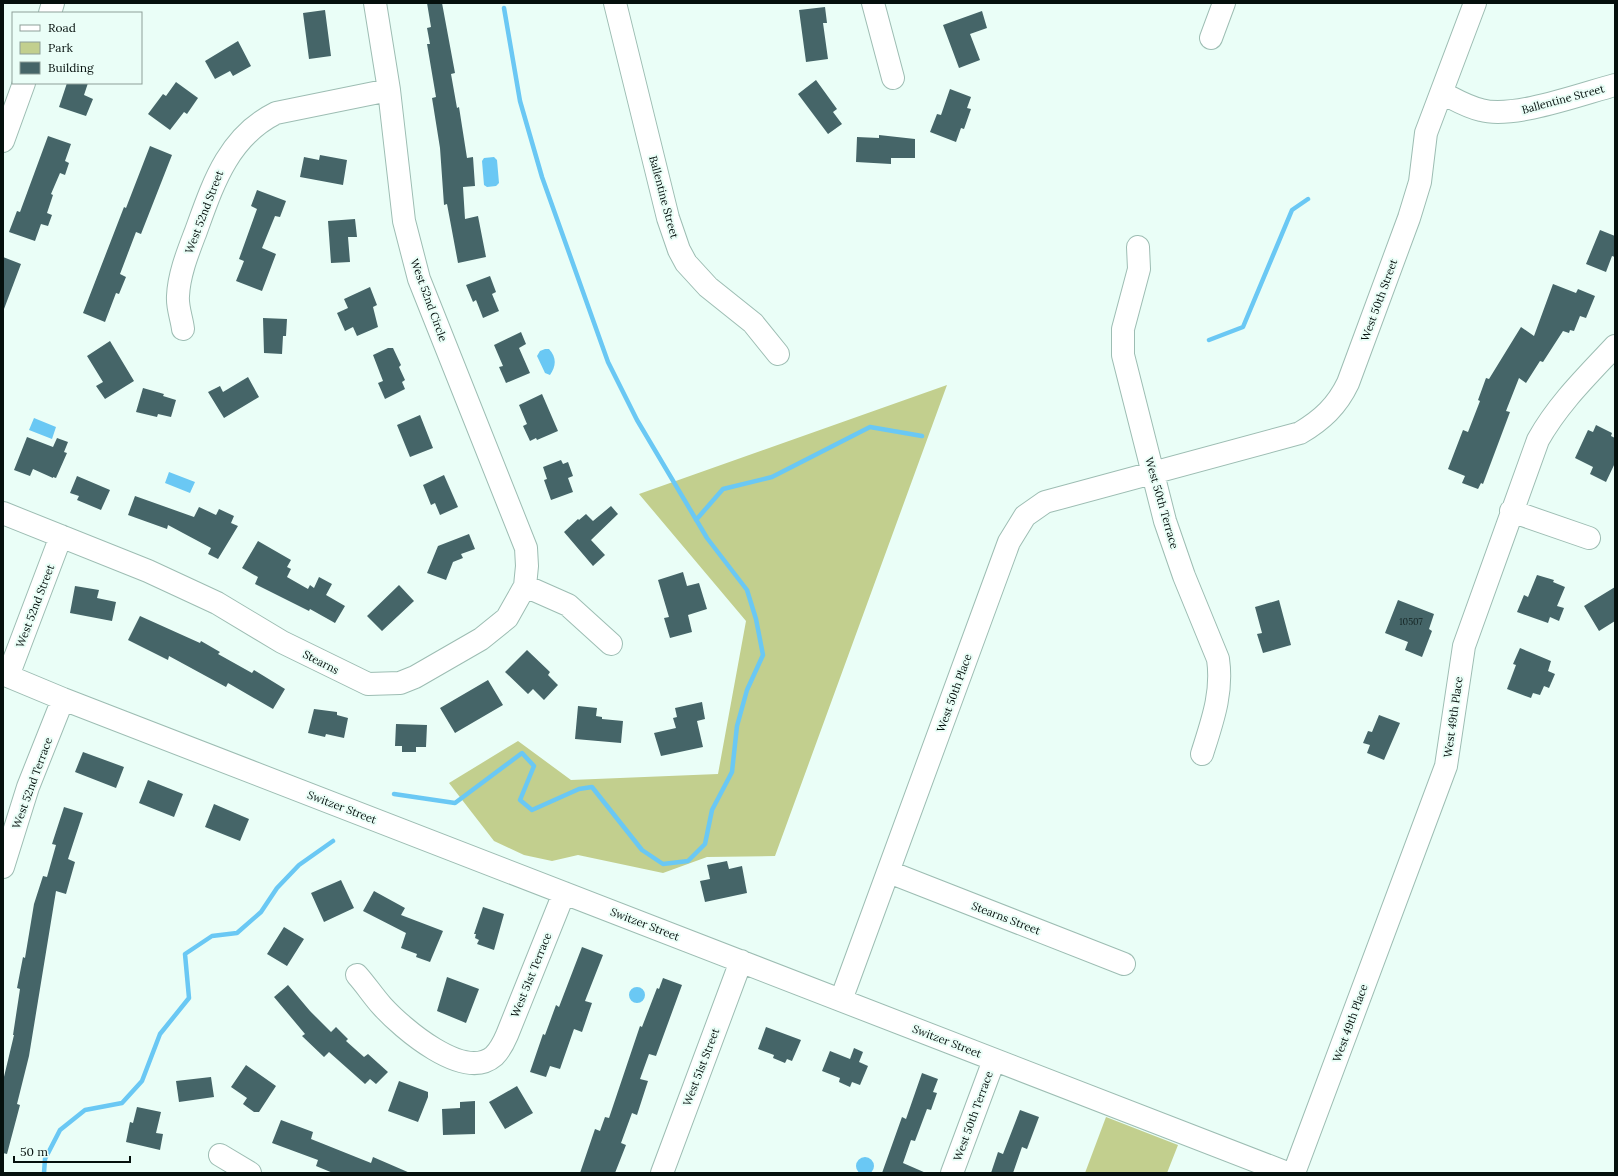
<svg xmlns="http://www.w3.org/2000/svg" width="1618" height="1176" viewBox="0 0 1618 1176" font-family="Lora,serif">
  <rect width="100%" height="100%" fill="#eafef7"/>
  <path fill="#c2cf8e" d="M 947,385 L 775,856 L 707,857 L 663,873 L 578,855 L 552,861 L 524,855 L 494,841 L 449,783 L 518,741 L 571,780 L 718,774 L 746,621 L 639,494 Z
    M 1106,1117 L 1178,1145 L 1167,1173 L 1085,1173 Z"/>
  <path fill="#6ac8f4" d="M 494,157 L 497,160 L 499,183 L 496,186 L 487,187 L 484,185 L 482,161 L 484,158 Z
    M 545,349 L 549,349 C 557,358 556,366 550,375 L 545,373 L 537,356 L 540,351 Z
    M 34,418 L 56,427 L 52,439 L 29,430 Z
    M 169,472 L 195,482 L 190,493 L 165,483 Z
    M629 995a8 8 0 1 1 16 0a8 8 0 1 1-16 0Z
    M856 1166a9 9 0 1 1 18 0a9 9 0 1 1-18 0Z"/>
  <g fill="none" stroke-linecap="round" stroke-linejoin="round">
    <path stroke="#6ac8f4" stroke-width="4.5" d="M 1209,340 L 1243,327 L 1292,210 L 1308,199
      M 696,520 L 723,489 L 772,477 L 870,427 L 922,436
      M 394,794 L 455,803 L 522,753 L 534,766 L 520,800 L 532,810 L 579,789 L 592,787 L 642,850 L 663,864 L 688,861 L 705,844 L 712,810 L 732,772 L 737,726 L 747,690 L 763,655 L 756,619 L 747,590 L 707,538 L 637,420 L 608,362 L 542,177 L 520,101 L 504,8
      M 44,1173 L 45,1159 L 60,1130 L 85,1110 L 122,1103 L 142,1081 L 160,1034 L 189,998 L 185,954 L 212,936 L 237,933 L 261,912 L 277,888 L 299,865 L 333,841"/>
  </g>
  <path fill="#456568" d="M 427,3 L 442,3 L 455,73 L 451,74 L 457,108 L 459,107 L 467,158 L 473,157 L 475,186 L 463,187 L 465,219 L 478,216 L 486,257 L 458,263 L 447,204 L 444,205 L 440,148 L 432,98 L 436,97 L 427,44 L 430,44 L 427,28 L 431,27 Z
    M 825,7 L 827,23 L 823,23 L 828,59 L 806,62 L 799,10 Z
    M 325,10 L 331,56 L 309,59 L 303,13 Z
    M 982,11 L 987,28 L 970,34 L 980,60 L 959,68 L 943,25 Z
    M 238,41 L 251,66 L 233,76 L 230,71 L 215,79 L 205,61 Z
    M 816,80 L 837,109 L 833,112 L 842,124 L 828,134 L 798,94 Z
    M 176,82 L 198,98 L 187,114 L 184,112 L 170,130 L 148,114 L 163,94 L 166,96 Z
    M 67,83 L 88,83 L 84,95 L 93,99 L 86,116 L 59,107 Z
    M 950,89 L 971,97 L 967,108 L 971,109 L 964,129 L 961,128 L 956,142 L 930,132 L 937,114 L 941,115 Z
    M 879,135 L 915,139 L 915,158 L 891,158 L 891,164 L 856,162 L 857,137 L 879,138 Z
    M 48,136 L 71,144 L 65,161 L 69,163 L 65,175 L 60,173 L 51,194 L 53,195 L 47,213 L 52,215 L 48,226 L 41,224 L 35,241 L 9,232 L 17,211 L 20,212 Z
    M 150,146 L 172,155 L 141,234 L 136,232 L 120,274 L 126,277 L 119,294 L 116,293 L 105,322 L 83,313 L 124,207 L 126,208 Z
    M 320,155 L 347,160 L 343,185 L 300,177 L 304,157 L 319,160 Z
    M 257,190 L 286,201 L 280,217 L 275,216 L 262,248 L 276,254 L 262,291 L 236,281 L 244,261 L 239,259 L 257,209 L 251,206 Z
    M 355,219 L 357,237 L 348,237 L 350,262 L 331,263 L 328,221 Z
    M 1600,230 L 1615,236 L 1615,257 L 1612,256 L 1606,272 L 1586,264 Z
    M 3,257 L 21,264 L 4,309 L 3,309 Z
    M 490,276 L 496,292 L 492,294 L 499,311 L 483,318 L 476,300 L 473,302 L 466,285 Z
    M 1553,284 L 1576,293 L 1578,289 L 1595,296 L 1586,318 L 1580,316 L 1574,331 L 1570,330 L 1569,333 L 1563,331 L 1543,362 L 1540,361 L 1526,383 L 1519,378 L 1506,411 L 1510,412 L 1483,484 L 1481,483 L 1478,489 L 1462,483 L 1465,476 L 1448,469 L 1463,430 L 1468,432 L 1480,401 L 1478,400 L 1486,378 L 1489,379 L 1521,327 L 1534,336 Z
    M 370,287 L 377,305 L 373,307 L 378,327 L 357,336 L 353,327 L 345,331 L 337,313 L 348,308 L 344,299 Z
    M 263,318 L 287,319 L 286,336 L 283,336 L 282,354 L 264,353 Z
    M 521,332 L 526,344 L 519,348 L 530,373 L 506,383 L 499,367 L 503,366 L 494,345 Z
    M 110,341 L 134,381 L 105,399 L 96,386 L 103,382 L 87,356 Z
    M 388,348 L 393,348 L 401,365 L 399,367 L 405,380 L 402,382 L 405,389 L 385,399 L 378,383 L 383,381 L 373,355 Z
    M 248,377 L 259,397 L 224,418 L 208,392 L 220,386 L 223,392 Z
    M 143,388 L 164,394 L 163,396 L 176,400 L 171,417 L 158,414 L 157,417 L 136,412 Z
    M 542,394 L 558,431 L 537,440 L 536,438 L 530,441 L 523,426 L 527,424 L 519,405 Z
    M 420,415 L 433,448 L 410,457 L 397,425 Z
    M 1596,425 L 1612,433 L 1611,436 L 1615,438 L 1615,463 L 1606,482 L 1590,474 L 1593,467 L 1575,458 L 1588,430 L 1593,432 Z
    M 27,437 L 53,447 L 57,438 L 68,442 L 64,452 L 67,453 L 56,478 L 53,477 L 53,478 L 33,469 L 30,476 L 14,470 Z
    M 561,460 L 563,464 L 568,462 L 573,476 L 568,478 L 573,492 L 551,500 L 544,480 L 547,479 L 543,467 Z
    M 444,475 L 458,507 L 440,515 L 435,503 L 431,505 L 423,485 Z
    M 77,476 L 110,490 L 101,510 L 77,500 L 79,496 L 70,493 Z
    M 135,496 L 194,517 L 199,507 L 216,515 L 219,509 L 234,516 L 231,523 L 238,526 L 218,559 L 208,554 L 211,548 L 168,525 L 167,529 L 128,515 Z
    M 611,506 L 618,514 L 591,540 L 605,555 L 593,566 L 564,532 L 578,519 L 579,520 L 586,514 L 593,521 Z
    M 469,534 L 475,549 L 461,554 L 463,558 L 453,562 L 446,580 L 427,573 L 438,546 Z
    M 258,541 L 291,560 L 287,567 L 291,569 L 287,577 L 308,589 L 310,585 L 314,588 L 319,577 L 332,584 L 326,595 L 345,606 L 335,623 L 310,609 L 309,611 L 255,584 L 258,577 L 242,568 Z
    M 683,572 L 687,586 L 699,583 L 707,609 L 688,615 L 692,632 L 670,638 L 664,618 L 669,617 L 658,580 Z
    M 1537,575 L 1554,580 L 1553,582 L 1565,587 L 1557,606 L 1564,608 L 1559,621 L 1550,617 L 1548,623 L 1517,612 L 1524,595 L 1528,597 Z
    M 399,585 L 414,601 L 382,631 L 367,616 Z
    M 75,586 L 99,590 L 97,598 L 116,602 L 112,621 L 70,613 Z
    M 1615,587 L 1615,621 L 1599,631 L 1584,606 Z
    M 1279,600 L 1291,645 L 1263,653 L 1257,634 L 1262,633 L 1255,607 Z
    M 1398,600 L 1434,614 L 1429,629 L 1432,631 L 1422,657 L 1405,650 L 1408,642 L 1385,633 Z
    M 140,616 L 200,643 L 201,641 L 220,652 L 218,654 L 252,673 L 254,670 L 285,689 L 273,709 L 228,683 L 226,687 L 169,656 L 168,660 L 128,640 Z
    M 1520,648 L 1551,661 L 1548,671 L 1555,674 L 1549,688 L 1544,686 L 1540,695 L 1533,693 L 1531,698 L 1507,689 L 1516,665 L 1513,664 Z
    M 527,650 L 550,672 L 548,675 L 558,685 L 544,700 L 533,689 L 528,694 L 505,672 Z
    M 488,680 L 503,705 L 455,733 L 440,708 Z
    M 702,702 L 705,719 L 697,721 L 703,747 L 661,756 L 654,733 L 676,728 L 673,718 L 677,717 L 675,708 Z
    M 578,706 L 597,708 L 596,716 L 602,717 L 602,719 L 623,721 L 621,743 L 575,739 Z
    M 314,709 L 337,712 L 337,715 L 348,718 L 344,738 L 326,734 L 325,737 L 308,733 Z
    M 1379,715 L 1400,723 L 1384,760 L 1367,753 L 1370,745 L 1363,743 L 1368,731 L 1372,732 Z
    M 396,724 L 427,725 L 426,747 L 416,747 L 416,752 L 402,752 L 402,746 L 395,746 Z
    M 83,752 L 124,767 L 116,788 L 75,772 Z
    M 148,780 L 183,794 L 174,817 L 139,803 Z
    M 214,804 L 249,819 L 240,841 L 205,827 Z
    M 64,807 L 83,813 L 68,859 L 75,862 L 66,894 L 56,891 L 29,1056 L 17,1104 L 20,1105 L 7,1154 L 3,1153 L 3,1081 L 14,1035 L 13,1035 L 20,989 L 17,988 L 23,957 L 25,958 L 34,904 L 43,876 L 47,877 L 56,845 L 52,844 Z
    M 727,861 L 729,869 L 742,866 L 747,893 L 705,902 L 700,881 L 710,879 L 707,865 Z
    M 341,880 L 354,908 L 324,922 L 311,893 Z
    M 374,891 L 405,908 L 401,915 L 443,931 L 430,962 L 416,957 L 417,954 L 401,948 L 406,933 L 363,911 Z
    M 483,907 L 504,914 L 494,950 L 477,944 L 479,940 L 475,938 L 476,934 L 474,934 Z
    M 284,927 L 304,939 L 287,966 L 267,954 Z
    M 582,947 L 603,955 L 585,1001 L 592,1003 L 582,1032 L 574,1029 L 560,1069 L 550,1066 L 546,1077 L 530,1072 L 543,1034 L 545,1035 L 556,1005 L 559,1007 Z
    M 447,977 L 479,989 L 466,1023 L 437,1011 Z
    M 663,978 L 682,985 L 656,1056 L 649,1054 L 640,1079 L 648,1081 L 637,1115 L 632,1113 L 621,1143 L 626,1145 L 615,1173 L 580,1173 L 595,1129 L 600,1131 L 605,1117 L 609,1118 L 640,1026 L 642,1027 L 657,988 L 659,989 Z
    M 288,985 L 310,1011 L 331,1032 L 336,1027 L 348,1039 L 346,1041 L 364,1057 L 368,1054 L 388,1072 L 376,1084 L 370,1079 L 365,1084 L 329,1052 L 324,1057 L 302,1036 L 305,1034 L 274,997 Z
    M 766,1027 L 801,1040 L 792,1061 L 787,1059 L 785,1063 L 773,1058 L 774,1055 L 758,1049 Z
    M 854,1048 L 863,1052 L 859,1062 L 868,1066 L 860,1085 L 852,1082 L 850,1087 L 839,1082 L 840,1078 L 822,1071 L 830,1051 L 850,1059 Z
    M 246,1065 L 276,1086 L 259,1112 L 254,1112 L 243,1104 L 247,1098 L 231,1087 Z
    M 922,1073 L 938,1079 L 933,1092 L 937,1093 L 931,1110 L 927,1109 L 915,1141 L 911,1140 L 903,1163 L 926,1173 L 882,1173 L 902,1117 L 906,1119 Z
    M 211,1077 L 214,1097 L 179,1102 L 176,1081 Z
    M 399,1081 L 428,1092 L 428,1097 L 418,1122 L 388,1111 Z
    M 517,1086 L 533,1113 L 505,1129 L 489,1102 Z
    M 475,1101 L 475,1134 L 443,1135 L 442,1109 L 460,1108 L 460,1102 Z
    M 137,1107 L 161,1112 L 156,1133 L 163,1134 L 160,1150 L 126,1142 L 130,1122 L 133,1123 Z
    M 1020,1110 L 1039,1117 L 1027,1149 L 1022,1147 L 1013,1173 L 991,1173 L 998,1152 L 1003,1154 Z
    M 281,1120 L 313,1132 L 311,1139 L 371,1163 L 373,1157 L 410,1173 L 333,1173 L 316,1166 L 318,1160 L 272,1143 Z"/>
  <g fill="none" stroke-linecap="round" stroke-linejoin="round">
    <defs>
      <path id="minor" d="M 615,3 L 668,218 L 679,250 L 686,263 L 708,287 L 753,323 L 778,354
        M 873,3 L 893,78
        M 50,13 L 53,3
        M 1211,38 L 1224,3
        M 1442,93 C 1454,99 1467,107 1481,110 C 1514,119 1581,94 1615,85
        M 3,141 L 24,83
        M 1138,247 L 1139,269 L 1123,329 L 1123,355 L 1165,521 L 1184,576 L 1218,659 C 1223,693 1212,722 1202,754
        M 183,329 C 182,319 177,307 178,296 C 179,274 188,252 196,231 C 213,184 228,137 276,113 L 389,90
        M 1511,511 L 1589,538
        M 3,513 L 148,571 L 217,603 L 282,642 L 368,684 L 400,683 L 415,677 L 481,639 L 507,618 L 525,586 L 527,566 L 526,548 L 419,279 L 404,221 L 389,90 L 375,3
        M 525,586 L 568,605 L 611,644
        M 3,674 L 63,699 L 1287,1173
        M 8,676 L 61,536
        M 3,867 L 28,787 L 63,699
        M 889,872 L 1124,964
        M 357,975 C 366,985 373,996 382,1006 C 402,1028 464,1082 494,1056 C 500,1050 504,1042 507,1035 L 564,893
        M 841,1000 L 1009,542 L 1025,516 L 1045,502 L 1300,433 C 1322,420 1337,406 1348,383 L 1409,218 L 1420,182 L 1426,133 L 1475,3
        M 220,1155 L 250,1173
        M 662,1173 L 741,961
        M 952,1173 L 994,1060
        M 1294,1173 L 1446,766 L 1464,646 L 1538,440 C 1558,404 1587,376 1615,346"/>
    </defs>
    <use href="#minor" stroke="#9dbdb3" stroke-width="24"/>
    <use href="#minor" stroke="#fff" stroke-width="22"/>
  </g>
  <g text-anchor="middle" stroke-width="4" stroke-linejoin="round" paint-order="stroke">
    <g font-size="9" fill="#152524">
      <text x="1411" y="625">10507</text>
    </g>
    <g font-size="11" fill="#05100d" stroke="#eafef7">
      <text transform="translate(1563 99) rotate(-15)" y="4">Ballentine Street</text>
      <text transform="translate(664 197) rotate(75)" y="4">Ballentine Street</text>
      <text transform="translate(204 212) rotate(-69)" y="4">West 52nd Street</text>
      <text transform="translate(429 300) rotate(70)" y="4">West 52nd Circle</text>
      <text transform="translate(1379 300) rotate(-70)" y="4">West 50th Street</text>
      <text transform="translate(1162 503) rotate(74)" y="4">West 50th Terrace</text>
      <text transform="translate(35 606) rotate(-69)" y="4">West 52nd Street</text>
      <text transform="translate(321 662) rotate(27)" y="4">Stearns</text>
      <text transform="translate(954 693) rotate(-70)" y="4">West 50th Place</text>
      <text transform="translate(1453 717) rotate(-82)" y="4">West 49th Place</text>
      <text transform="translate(32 783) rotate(-70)" y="4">West 52nd Terrace</text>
      <text transform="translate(342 807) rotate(21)" y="4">Switzer Street</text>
      <text transform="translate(1006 918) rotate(21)" y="4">Stearns Street</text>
      <text transform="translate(645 924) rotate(21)" y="4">Switzer Street</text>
      <text transform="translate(531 975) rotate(-68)" y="4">West 51st Terrace</text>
      <text transform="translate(1350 1023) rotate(-70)" y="4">West 49th Place</text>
      <text transform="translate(947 1041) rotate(21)" y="4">Switzer Street</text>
      <text transform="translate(701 1067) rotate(-69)" y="4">West 51st Street</text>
      <text transform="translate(973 1116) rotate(-70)" y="4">West 50th Terrace</text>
    </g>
  </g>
  <rect width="1618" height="1176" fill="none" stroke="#05100d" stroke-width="8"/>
  <rect x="12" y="12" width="130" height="72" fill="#eafef7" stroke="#8e9f99"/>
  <rect x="20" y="25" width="20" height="6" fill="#ffffff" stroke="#8e9f99"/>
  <text x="48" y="32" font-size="12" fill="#05100d">Road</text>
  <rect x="20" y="42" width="20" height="12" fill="#c2cf8e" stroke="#8e9f99"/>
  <text x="48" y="52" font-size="12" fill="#05100d">Park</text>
  <rect x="20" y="62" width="20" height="12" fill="#456568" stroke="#8e9f99"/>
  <text x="48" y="72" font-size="12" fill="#05100d">Building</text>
  <path d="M14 1156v6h116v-6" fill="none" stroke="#05100d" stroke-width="2"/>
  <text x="20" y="1156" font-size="12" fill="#05100d" stroke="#eafef7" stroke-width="3" paint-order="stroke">50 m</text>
</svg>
